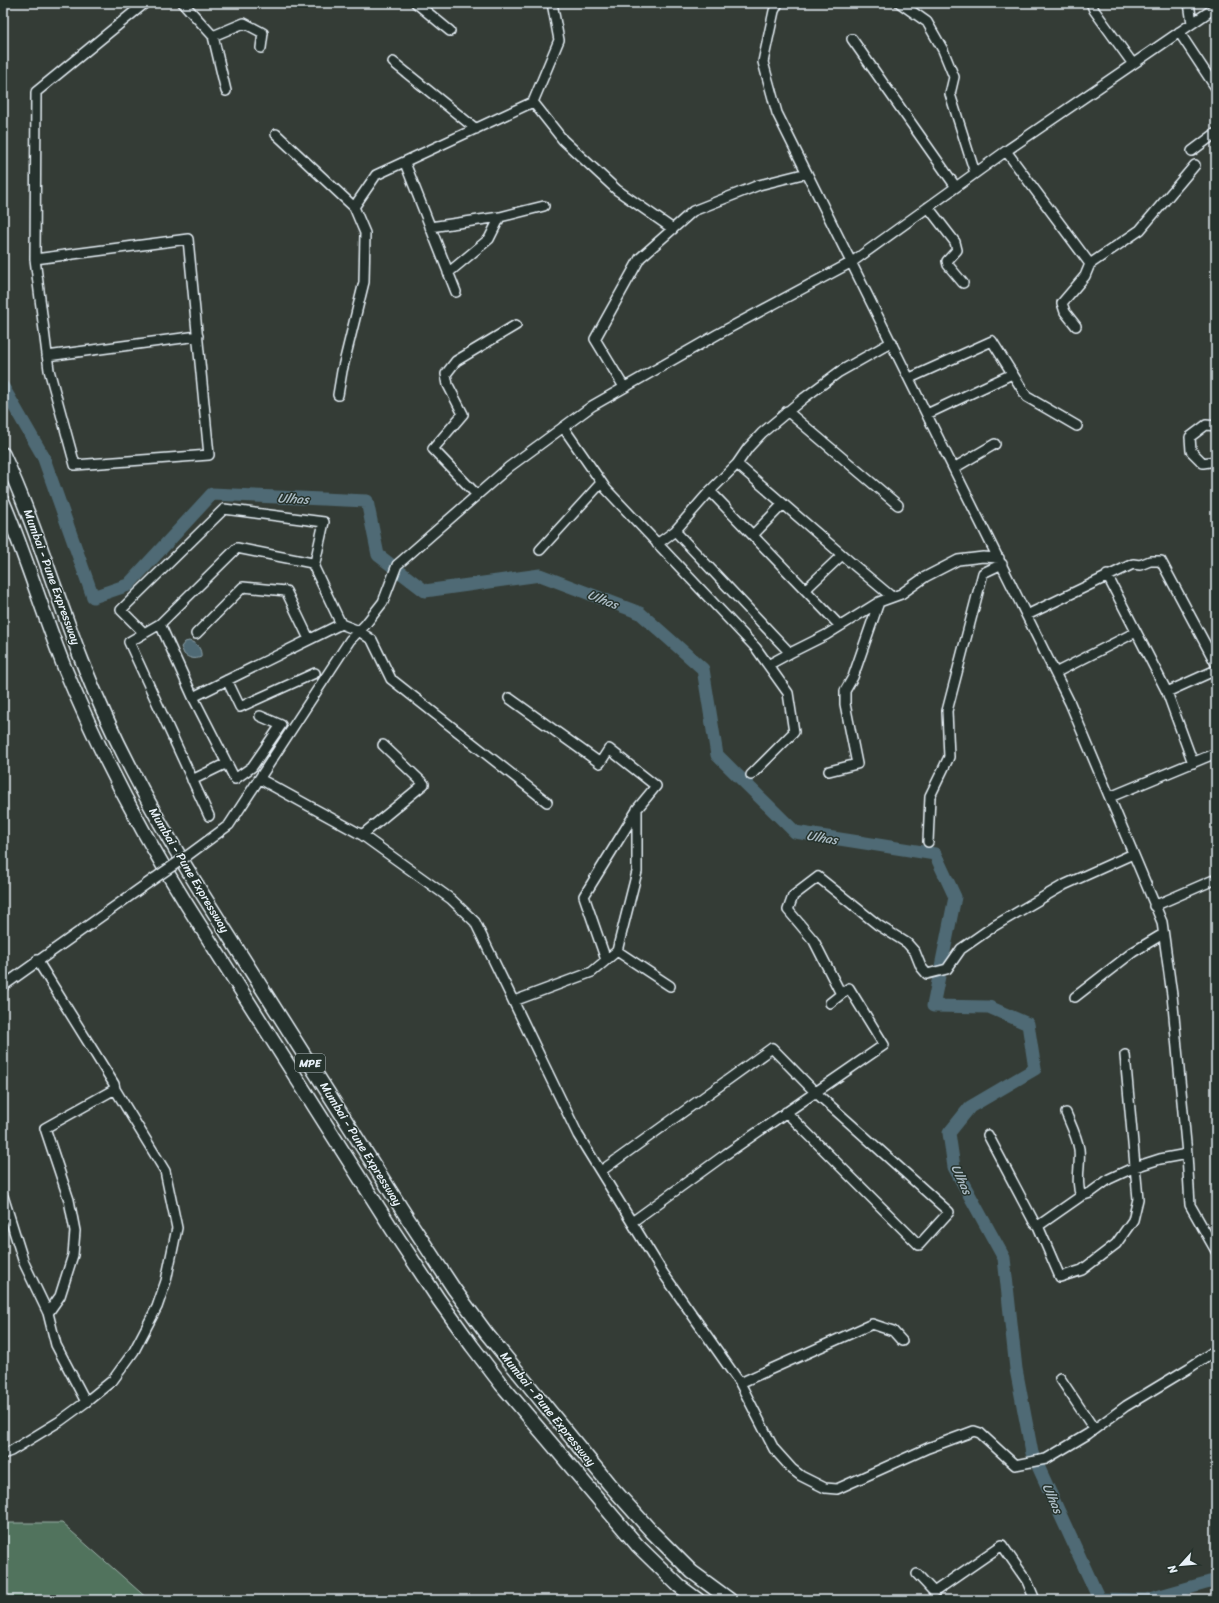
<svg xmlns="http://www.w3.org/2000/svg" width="1219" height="1603" viewBox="0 0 1219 1603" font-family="Sriracha,sans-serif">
  <rect width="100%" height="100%" fill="#343c36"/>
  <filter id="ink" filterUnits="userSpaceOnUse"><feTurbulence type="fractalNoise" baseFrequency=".025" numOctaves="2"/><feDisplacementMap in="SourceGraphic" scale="8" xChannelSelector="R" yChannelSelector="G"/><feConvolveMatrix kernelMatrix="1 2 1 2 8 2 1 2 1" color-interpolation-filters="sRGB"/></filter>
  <g filter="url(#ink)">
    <path fill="#51735d" stroke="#9cb2aa" d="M 3,1523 L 62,1523 L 149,1600 L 3,1600 Z"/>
    <path fill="#4f6a74" stroke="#8ca0a9" d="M 189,641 C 197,643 202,649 201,657 C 195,660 188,658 184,654 L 181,647 L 185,642 Z"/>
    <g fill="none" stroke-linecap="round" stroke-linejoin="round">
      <path stroke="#4f6a74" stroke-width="13" d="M 3,387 L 43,456 L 93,597 L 128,585 L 212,494 L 367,501 L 378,555 L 425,591 L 540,575 L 640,613 L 703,669 L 717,755 L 795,832 L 935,854 L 955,897 L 933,1006 L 989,1007 L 1028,1024 L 1035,1069 L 970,1107 L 949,1133 L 954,1167 L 1004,1258 L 1016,1369 L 1032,1453 L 1099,1599 L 1146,1600 L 1213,1581 L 1216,1581"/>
      <defs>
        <path id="minor" d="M 183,3 L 213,36 L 244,23 L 263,33 L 261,48
          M 416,3 L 450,31
          M 778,3 L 774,11 L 763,62 L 777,113 L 1070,703 L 1162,922 L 1172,995 L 1187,1154
          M 900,3 L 927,22 L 943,50 L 954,77 L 950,94 L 975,173
          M 1091,3 L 1094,10 L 1133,64 L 1216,7
          M 1189,3 L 1192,23
          M 1179,32 L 1216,88
          M 213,36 L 226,91
          M 852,39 L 956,187
          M 393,62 L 476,129
          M 533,102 L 563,140 L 617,190 L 673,229
          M 276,134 L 354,207 L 365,233 L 364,282 L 342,371 L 338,395
          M 1006,151 L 1090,264 L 1140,230 L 1195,165
          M 1192,151 L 1216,133
          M 405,163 L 456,292
          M 354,207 L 376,175 L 533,102 L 559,40 L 552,3
          M 928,207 L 955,242 L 957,250 L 947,261 L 948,265 L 963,283
          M 430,227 L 500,217 L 544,206
          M 35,259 L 188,239 L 209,455 L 75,465 L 49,370 L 35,259 L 36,92 L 145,3
          M 448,273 L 489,239 L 500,217
          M 1076,326 L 1065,312 L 1062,303 L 1085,276 L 1090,264
          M 47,356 L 198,336
          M 910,378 L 992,341 L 1027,397 L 1077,426
          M 624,387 L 595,339 L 640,258 L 693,211 L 759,185 L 807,173
          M 787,411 L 898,505
          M 927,414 L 1012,374
          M 1216,426 L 1206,425 L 1190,437 L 1191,451 L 1203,463 L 1216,461
          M 563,427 L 606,489 L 756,648 L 788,693 L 794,732 L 751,775
          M 737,464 L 855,566 L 892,597
          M 954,468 L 995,444
          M 710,491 L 840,626
          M 477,495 L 433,449 L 463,414 L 448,385 L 446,374 L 456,361 L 516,325
          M 675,531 L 710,491 L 737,464 L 748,448 L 762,433 L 804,398 L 839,372 L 892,342
          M 753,535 L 783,504
          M 657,544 L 675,531 L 790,653 L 768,665
          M 540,550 L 601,483
          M 1107,575 L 1167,692 L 1216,670
          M 805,590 L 842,555
          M 1027,615 L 1133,564 L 1140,565 L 1150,561 L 1161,561 L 1216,664
          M 160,624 L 193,697
          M 144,633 L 121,610 L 224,509 L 324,522 L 314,567
          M 196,634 L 243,587 L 286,591 L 309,639
          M 790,653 L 826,635 L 879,602 L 901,594 L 925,577 L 958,560 L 983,557 L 999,558
          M 1055,673 L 1136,632
          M 227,680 L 240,707 L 315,673
          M 1167,692 L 1193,763
          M 509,698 L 600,763 L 609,749 L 656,786 L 637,809 L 637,872 L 617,951 L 592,972 L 514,1001
          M 260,716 L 281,725 L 252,767 L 235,779 L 193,697 L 341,624
          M 829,771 L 857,764 L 845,704 L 845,691 L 853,677 L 879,602
          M 260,779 L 362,835 L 451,899 L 475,922 L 578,1135 L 663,1273 L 740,1383 L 774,1449 L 792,1469 L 801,1476 L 825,1488 L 837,1489 L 928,1448 L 974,1431 L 980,1433 L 1015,1465 L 1046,1459 L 1088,1434 L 1126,1406 L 1189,1368 L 1216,1350
          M 192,780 L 227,763
          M 1110,797 L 1216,753
          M 209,816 L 129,642 L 160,624 L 237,548 L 312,563 L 341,624 L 359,631 L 372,640 L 391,679 L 547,802
          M 362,835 L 424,784 L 383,745
          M 928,842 L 930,796 L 949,757 L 947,711 L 983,573 L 1002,564
          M 187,856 L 229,825 L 350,640 L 365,625 L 383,602 L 397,565 L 509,467 L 592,406 L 718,334 L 852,262 L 1006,151 L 1133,64
          M 1154,906 L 1216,879
          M 617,951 L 670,986
          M 606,960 L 584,896 L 637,810
          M 3,986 L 155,878
          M 841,994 L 814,941 L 788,910 L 793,896 L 818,877 L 878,925 L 907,943 L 915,952 L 921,967 L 927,974 L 947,969 L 961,949 L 994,926 L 1064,885 L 1133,854
          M 1075,997 L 1133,952 L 1163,934
          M 1066,1113 C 1071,1125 1077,1137 1079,1149 C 1081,1165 1075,1181 1081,1196
          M 988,1135 L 1034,1222 L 1038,1226 L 1060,1277 L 1082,1270 L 1116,1244 L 1133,1220 L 1138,1199 L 1125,1055
          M 601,1171 L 772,1048 L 815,1092 L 949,1212 L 919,1245 L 786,1112
          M 3,1196 L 24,1263 L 48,1313 L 56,1345 L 86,1402
          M 632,1222 L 726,1154 L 884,1045 L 849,988 L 830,1003
          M 1038,1226 L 1081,1196 L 1090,1193 L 1109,1179 L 1135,1167 L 1160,1159 L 1187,1154 L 1190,1205 L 1216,1251
          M 48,1313 L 60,1296 L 73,1255 L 75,1231 L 69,1200 L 45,1128 L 115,1089
          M 1060,1378 L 1094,1429
          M 740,1383 L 872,1324 L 893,1331 L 902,1341
          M 3,1454 L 11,1451 L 60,1421 L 86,1402 L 113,1380 L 134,1351 L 157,1307 L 166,1281 L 177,1228 L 165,1171 L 115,1089 L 114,1084 L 37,960
          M 917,1574 L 934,1592 L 1002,1545 L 1027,1581 L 1035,1600"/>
        <path id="highway" d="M 3,454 C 34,521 55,592 82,661 C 114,743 157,821 203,895 L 408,1219 L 454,1289 L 487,1334 L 609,1484 L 652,1532 L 692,1572 L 730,1600
          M 3,502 C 26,556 43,614 65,669 C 99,751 140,830 187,905 L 392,1229 L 439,1300 L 472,1346 L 501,1384 L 638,1546 L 679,1586 L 698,1600"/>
      </defs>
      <use href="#minor" stroke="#e8f1f8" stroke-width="12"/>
      <use href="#highway" stroke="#e8f1f8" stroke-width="16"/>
      <use href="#minor" stroke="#26332d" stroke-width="9"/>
      <use href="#highway" stroke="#26332d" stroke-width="13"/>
      <defs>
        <path id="minor-bridge" d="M 155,878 L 187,856"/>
      </defs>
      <use href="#minor-bridge" stroke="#e8f1f8" stroke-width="12" stroke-linecap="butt"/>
      <use href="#minor-bridge" stroke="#26332d" stroke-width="9"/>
    </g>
  </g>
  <g text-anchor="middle" stroke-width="3" stroke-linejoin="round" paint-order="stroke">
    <rect fill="#26332d" stroke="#aeb8bb" stroke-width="1" x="295" y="1054" width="30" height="18" rx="3"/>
    <g font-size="11" font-weight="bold" fill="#e8f1f8">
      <text x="310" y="1067">MPE</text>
    </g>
    <g font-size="12" fill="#e8f1f8" stroke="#26332d">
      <text transform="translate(52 577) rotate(70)" y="4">Mumbai - Pune Expressway</text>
      <text transform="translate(189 870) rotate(59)" y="4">Mumbai - Pune Expressway</text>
      <text transform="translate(361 1144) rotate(58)" y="4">Mumbai - Pune Expressway</text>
      <text transform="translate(548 1409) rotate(51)" y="4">Mumbai - Pune Expressway</text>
    </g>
    <g font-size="13" font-style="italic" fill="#abbbc3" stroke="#26332d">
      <text transform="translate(293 498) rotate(3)" y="5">Ulhas</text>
      <text transform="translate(603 599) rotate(21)" y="5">Ulhas</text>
      <text transform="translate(822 837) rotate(9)" y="5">Ulhas</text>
      <text transform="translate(962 1179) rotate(65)" y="5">Ulhas</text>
      <text transform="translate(1053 1498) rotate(66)" y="5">Ulhas</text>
    </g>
  </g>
  <rect width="1219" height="1603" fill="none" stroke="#26332d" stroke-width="16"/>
  <rect x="8" y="8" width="1203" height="1587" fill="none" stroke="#e8f1f8" stroke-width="1.5" filter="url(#ink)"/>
  <g transform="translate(1181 1565) rotate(243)" stroke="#26332d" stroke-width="3" paint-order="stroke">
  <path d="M0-3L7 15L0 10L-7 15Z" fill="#e8f1f8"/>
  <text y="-6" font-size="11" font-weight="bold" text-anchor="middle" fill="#e8f1f8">N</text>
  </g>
</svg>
